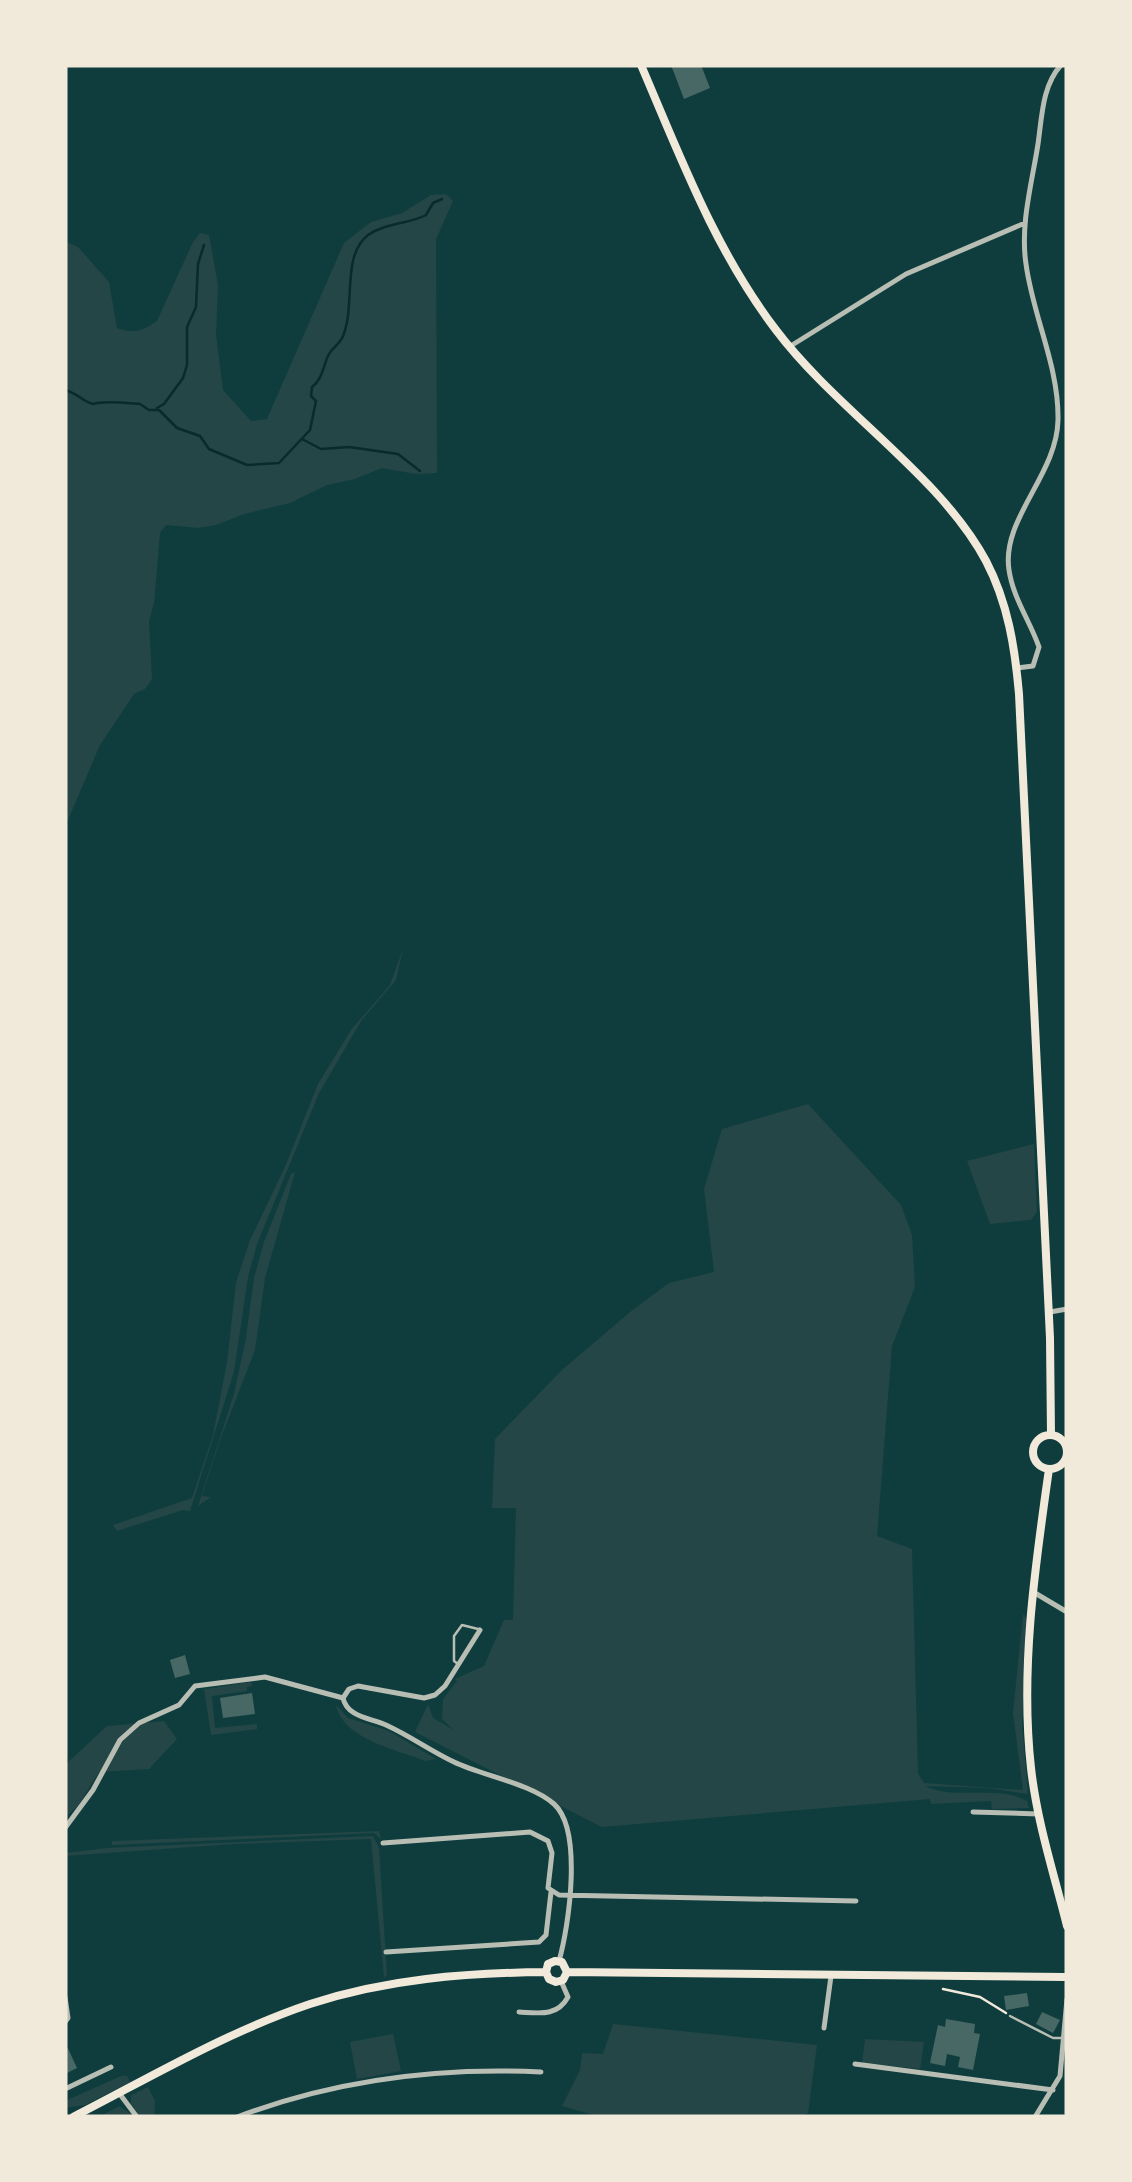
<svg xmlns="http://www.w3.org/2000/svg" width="1132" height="2182" viewBox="0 0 1132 2182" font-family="Montserrat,sans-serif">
  <rect width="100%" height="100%" fill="#0f3d3e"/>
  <path fill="#244646" d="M 446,194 L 453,201 L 436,239 L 437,473 L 416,474 L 382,468 L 355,479 L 327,485 L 290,503 L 244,514 L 216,525 L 198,528 L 166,525 L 160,533 L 154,603 L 149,621 L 152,679 L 145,689 L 134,694 L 100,745 L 65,827 L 65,241 L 78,247 L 109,282 L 117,328 C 133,334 143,331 157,321 L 193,242 L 200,233 L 209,235 L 218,285 L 216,335 L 223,390 L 251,421 L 267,419 L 344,243 L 371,222 L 402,213 L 431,195 Z
    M 403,949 L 396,980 L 361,1021 L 319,1093 L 257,1244 L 248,1277 L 234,1372 L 190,1511 L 183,1510 L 117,1531 L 113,1525 L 192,1498 L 213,1435 L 227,1362 L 236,1283 L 250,1240 L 285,1167 L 318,1084 L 351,1030 L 390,985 Z
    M 808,1104 L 901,1205 L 912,1235 L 915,1287 L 892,1346 L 877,1536 L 912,1549 L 918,1773 L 924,1783 L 1023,1790 L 1013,1713 L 1023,1614 L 1027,1620 L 1022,1723 L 1028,1794 L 989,1788 L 925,1786 C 956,1801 996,1784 1027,1801 L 1029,1808 L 992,1809 L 991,1801 L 931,1804 L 930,1799 L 602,1827 L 415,1732 L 428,1704 L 433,1718 L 454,1730 L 442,1719 L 443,1699 L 457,1681 L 455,1679 L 484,1666 L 504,1620 L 513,1620 L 516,1508 L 492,1508 L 495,1439 L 562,1370 L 630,1312 L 669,1283 L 714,1272 L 704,1189 L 722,1129 Z
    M 1034,1144 L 1037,1212 L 1031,1220 L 990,1224 L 967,1161 Z
    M 295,1172 L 265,1278 L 255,1350 L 220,1440 L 202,1496 L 211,1497 L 198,1506 L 234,1394 L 246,1338 L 254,1278 L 264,1242 L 291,1174 Z
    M 251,1682 L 252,1686 L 247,1687 L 247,1691 L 212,1696 L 215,1728 L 257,1724 L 257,1729 L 211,1735 L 204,1689 Z
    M 336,1705 L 348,1718 L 389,1731 L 436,1759 L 426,1761 C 398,1750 342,1739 336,1705 Z
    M 164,1721 L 177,1739 L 149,1769 L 99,1772 L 78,1806 L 65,1817 L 65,1765 L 107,1726 Z
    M 379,1831 L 381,1839 L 374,1833 L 112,1845 L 112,1841 Z
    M 373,1836 L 379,1848 L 387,1976 L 384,1977 L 371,1839 L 233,1844 L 65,1856 L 65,1853 L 107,1848 Z
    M 613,2024 L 817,2045 L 808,2113 L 800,2117 L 601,2117 L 562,2106 L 580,2070 L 582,2053 L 603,2054 Z
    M 393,2034 L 401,2071 L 357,2079 L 350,2042 Z
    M 865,2039 L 924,2042 L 920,2069 L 862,2063 Z
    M 121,2076 L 127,2076 L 130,2082 L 85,2105 L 65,2108 L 65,2101 Z
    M 148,2087 L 155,2101 L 154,2117 L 99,2117 L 119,2106 L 134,2116 L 137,2112 L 131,2104 L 131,2095 Z"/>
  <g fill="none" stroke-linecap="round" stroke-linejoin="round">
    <path stroke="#0a2a2b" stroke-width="2.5" d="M 65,390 C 77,393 82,401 93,404 C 104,400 127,403 140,404 L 149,410 L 159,410 L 177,428 L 200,436 L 209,449 L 247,465 L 279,463 L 310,430 L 316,401 L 311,396 L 312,387 C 323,379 323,365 329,354 C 333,347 340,344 343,336 C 356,305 341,256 368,235 C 385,223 409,224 426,215 L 433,203 L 442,199
      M 157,408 L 164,404 L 183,378 L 187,365 L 187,327 L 196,307 L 198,264 L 204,245
      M 302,439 L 321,449 L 349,447 L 398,454 L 420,471"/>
  </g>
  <path fill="#486865" d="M 671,65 L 701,65 L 710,88 L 684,99 Z
    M 185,1655 L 190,1674 L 175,1678 L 170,1660 Z
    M 252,1693 L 255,1714 L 223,1718 L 220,1698 Z
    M 1027,1993 L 1029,2006 L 1006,2010 L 1004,1996 Z
    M 1042,2012 L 1060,2020 L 1053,2033 L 1036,2024 Z
    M 946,2019 L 975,2024 L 974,2033 L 980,2034 L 973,2070 L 958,2067 L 960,2057 L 947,2054 L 945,2066 L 930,2063 L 938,2025 L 945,2027 Z
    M 65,2042 L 77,2068 L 65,2074 Z"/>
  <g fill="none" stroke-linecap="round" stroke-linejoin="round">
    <path stroke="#f1e9da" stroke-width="2.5" d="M 943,1989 L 980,1997 L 1006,2013"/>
    <path stroke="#b8beb3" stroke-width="2.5" d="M 458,1664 L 454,1661 L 454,1636 L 462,1625 L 478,1629
      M 1010,2016 L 1053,2038 L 1063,2038"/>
    <path stroke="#b8beb3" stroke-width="5" d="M 789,347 L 906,274 L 1025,223
      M 1017,668 L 1033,666 L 1039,647 C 1030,621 1013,598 1009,570 C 1001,519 1057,475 1058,420 C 1059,366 1033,317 1026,264 C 1020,224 1032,183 1038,144 C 1042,117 1042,86 1061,65
      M 1050,1312 L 1067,1309
      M 1066,1452 L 1067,1452
      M 1035,1593 L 1067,1612
      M 343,1698 L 349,1689 L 358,1686 L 424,1698 L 435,1695 L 445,1686 L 480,1630
      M 973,1812 L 1039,1814
      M 65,1828 L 93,1790 L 120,1740 L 139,1723 L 179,1705 L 195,1686 L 265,1677 L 343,1698 C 347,1717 370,1718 386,1725 C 410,1736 431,1751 454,1762 C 483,1776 530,1783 554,1804 C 583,1830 569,1926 559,1961
      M 383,1843 L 530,1832 L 548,1841 L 552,1853 L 548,1888 L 559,1895 L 856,1901
      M 386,1952 L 539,1942 L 546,1935 L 551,1892
      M 65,1997 L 68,2018 L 65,2022
      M 519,2012 C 539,2013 557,2017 568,1997 L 561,1981
      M 824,2028 L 831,1976
      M 855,2064 L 1053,2090
      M 65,2089 L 111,2067
      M 119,2093 L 137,2117
      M 237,2117 C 335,2080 436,2067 541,2072
      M 1035,2117 L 1060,2076 L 1067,1999"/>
    <path stroke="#f1e9da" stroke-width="8" d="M 641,65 C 680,156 715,250 776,330 C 837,411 940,475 986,561 C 1008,603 1015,648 1019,694 L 1050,1338 L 1051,1435
      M1033 1452a17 17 0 1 1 34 0a17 17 0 1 1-34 0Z
      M 1049,1469 C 1035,1567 1020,1669 1031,1768 C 1037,1822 1054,1874 1067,1926
      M 567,1972 L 1064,1977
      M 73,2117 C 151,2077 227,2032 310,2004 C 386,1979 465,1973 546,1972 L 548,1964 L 555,1961 L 562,1962 L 567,1972 L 563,1980 L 556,1982 L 549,1979 L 546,1972"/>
  </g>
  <rect width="1132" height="2182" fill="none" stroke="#f1e9da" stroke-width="135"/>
</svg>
